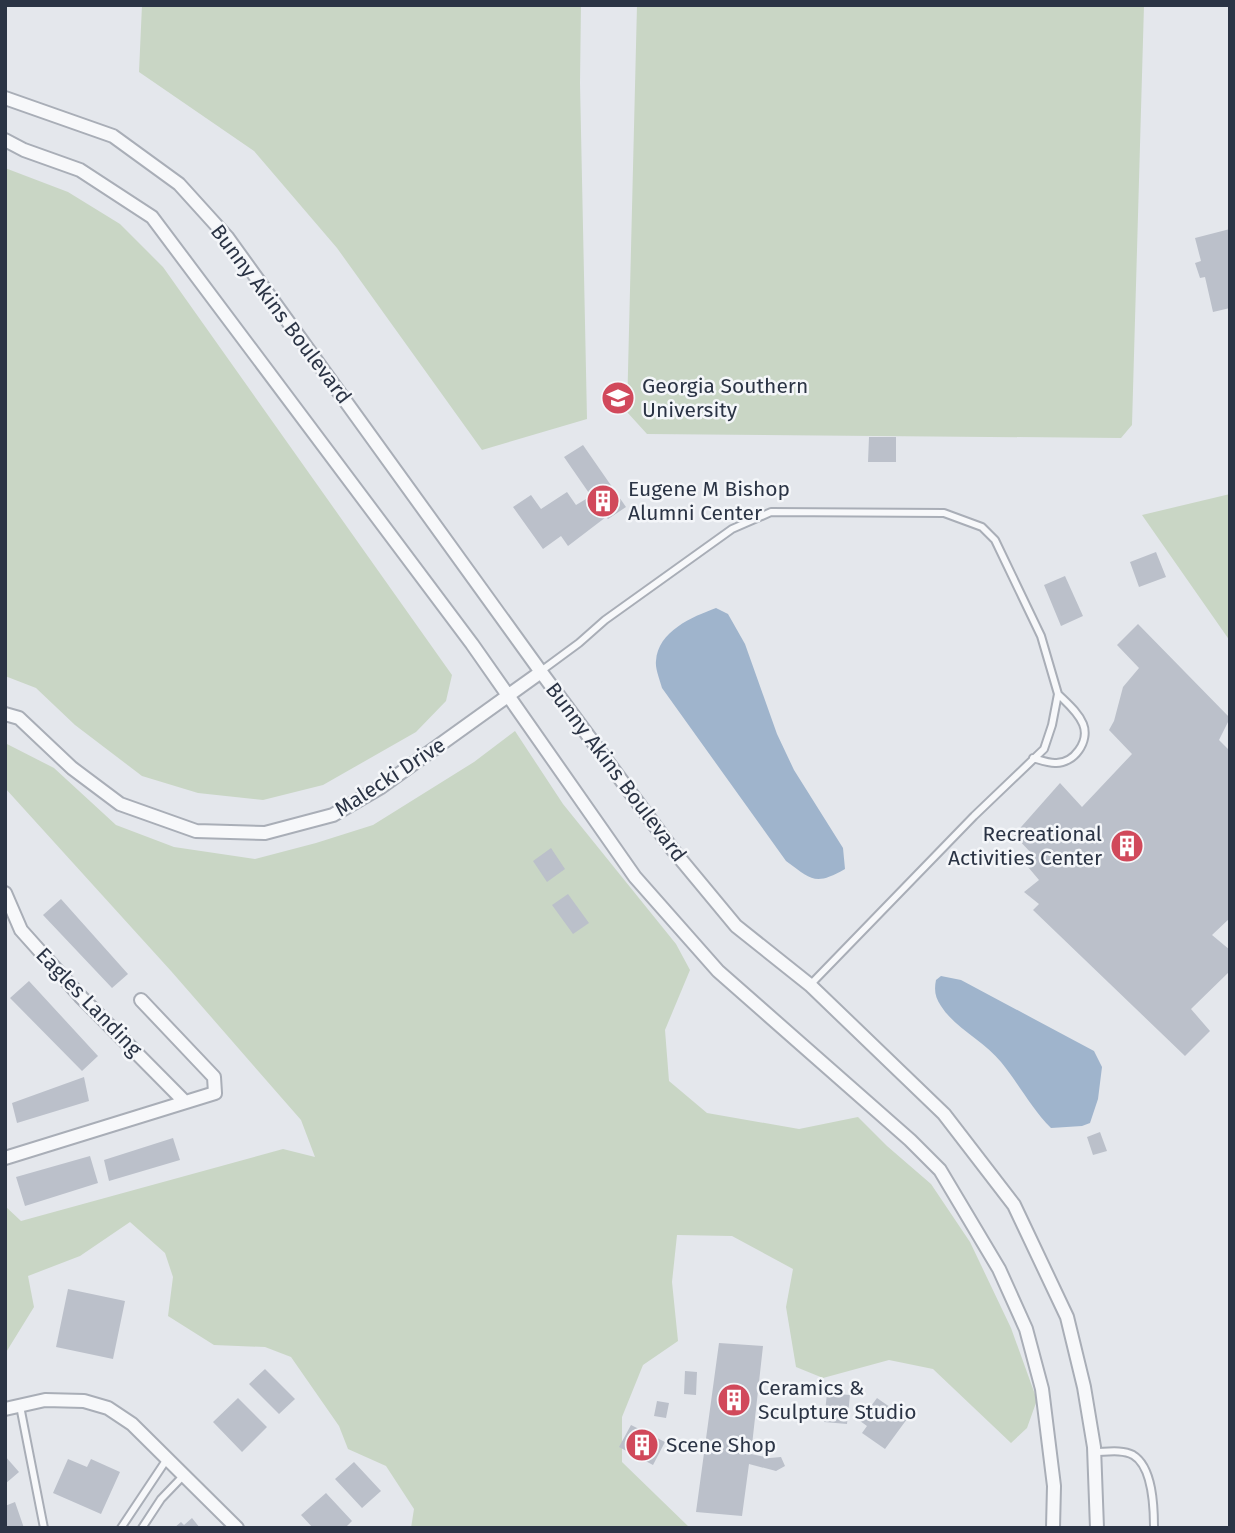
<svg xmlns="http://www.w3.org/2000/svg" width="1235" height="1533" viewBox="0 0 1235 1533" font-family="'Fira Sans',sans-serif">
  <rect width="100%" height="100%" fill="#e4e7ec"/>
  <path fill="#c9d6c5" d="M 142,5 L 581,5 L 580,83 L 587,419 L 482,450 L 337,248 L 254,151 L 139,72 Z
    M 637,5 L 1144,5 L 1132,425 L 1121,438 L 647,434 L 627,412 Z
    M 5,168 L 68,192 L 120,224 L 163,267 L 452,675 L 446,701 L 416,732 L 323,785 L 263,800 L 198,793 L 142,776 L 75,725 L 36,688 L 5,676 Z
    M 1230,494 L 1230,641 L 1142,515 Z
    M 515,731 L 563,804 L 676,944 L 690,970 L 665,1030 L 669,1081 L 707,1113 L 799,1129 L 858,1117 L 887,1146 L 931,1184 L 970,1242 L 1011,1328 L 1037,1400 L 1027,1428 L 1011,1443 L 933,1369 L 889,1360 L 823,1378 L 796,1367 L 786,1307 L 793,1269 L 732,1236 L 677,1235 L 672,1282 L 678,1341 L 643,1365 L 622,1417 L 622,1462 L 690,1528 L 411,1528 L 414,1509 L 386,1466 L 348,1449 L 339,1426 L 291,1357 L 265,1347 L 214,1345 L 168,1316 L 173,1277 L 165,1253 L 130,1222 L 80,1256 L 28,1276 L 34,1307 L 5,1354 L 5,1206 L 21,1221 L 283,1149 L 315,1157 L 301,1120 L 171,971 L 5,788 L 5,743 L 54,768 L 116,825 L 174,847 L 255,859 L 316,843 L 373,825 L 474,762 Z"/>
  <path fill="#9fb4cc" d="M 716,608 L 728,614 L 745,644 L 777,734 L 794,770 L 843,848 L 845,869 C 815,886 812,880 786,861 L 662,688 C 660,680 655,669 656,661 C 658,631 692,617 716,608 Z
    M 941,976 L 961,980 L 1094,1051 L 1102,1067 L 1098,1099 L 1090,1123 L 1082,1126 L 1051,1128 C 1031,1108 1019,1084 1001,1062 C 985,1042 954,1027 941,1006 C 935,997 934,990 936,980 Z"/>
  <path fill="#bbc0ca" d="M 1230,229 L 1230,308 L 1213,312 L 1205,277 L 1200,278 L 1195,263 L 1201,261 L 1195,238 Z
    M 869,437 L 896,437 L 896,462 L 868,462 Z
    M 583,445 L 626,507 L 608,519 L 606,517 L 568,546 L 561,536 L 543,549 L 513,507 L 531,495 L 541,509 L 567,492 L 576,505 L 591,496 L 564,457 Z
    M 1156,552 L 1166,577 L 1139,587 L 1130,562 Z
    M 1065,576 L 1083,616 L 1061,626 L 1044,585 Z
    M 1138,624 L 1230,718 L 1219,740 L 1230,751 L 1230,918 L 1212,935 L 1230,950 L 1230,971 L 1191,1009 L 1210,1031 L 1185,1056 L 1033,910 L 1039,904 L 1024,892 L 1039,880 L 1028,867 L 1034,856 L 1014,835 L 1060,783 L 1082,807 L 1132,754 L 1109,730 L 1114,721 L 1123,687 L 1139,668 L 1117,645 Z
    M 551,848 L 565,869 L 547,882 L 533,861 Z
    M 568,894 L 589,923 L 573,934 L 552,905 Z
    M 61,899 L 128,974 L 112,988 L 43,915 Z
    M 29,981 L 98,1056 L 82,1071 L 10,998 Z
    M 84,1077 L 89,1101 L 17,1123 L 12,1103 Z
    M 1100,1132 L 1107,1151 L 1093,1155 L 1087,1137 Z
    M 173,1138 L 180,1160 L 109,1181 L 104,1160 Z
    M 90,1156 L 98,1183 L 25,1206 L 16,1177 Z
    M 68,1289 L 125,1301 L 113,1359 L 56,1347 Z
    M 719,1343 L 763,1346 L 751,1454 L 770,1458 L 781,1457 L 785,1466 L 776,1471 L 749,1464 L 742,1516 L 696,1512 Z
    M 265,1369 L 295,1399 L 279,1414 L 249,1384 Z
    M 685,1371 L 697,1372 L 696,1395 L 684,1394 Z
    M 827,1393 L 850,1395 L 847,1424 L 824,1422 Z
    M 238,1398 L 267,1427 L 242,1452 L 213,1422 Z
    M 877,1398 L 907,1419 L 885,1449 L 862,1433 L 867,1426 L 860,1421 Z
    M 657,1401 L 669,1403 L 666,1418 L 654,1416 Z
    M 631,1425 L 665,1442 L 653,1465 L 619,1447 Z
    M 5,1456 L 19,1472 L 5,1484 Z
    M 68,1459 L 87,1467 L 91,1459 L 120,1472 L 101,1514 L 53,1493 Z
    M 354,1462 L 381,1491 L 362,1508 L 335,1479 Z
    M 326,1493 L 352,1521 L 345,1528 L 313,1528 L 301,1515 Z
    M 15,1502 L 24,1528 L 5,1528 L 5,1506 Z
    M 192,1518 L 200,1528 L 174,1528 L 181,1522 L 184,1525 Z"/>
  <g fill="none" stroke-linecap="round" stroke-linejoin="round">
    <defs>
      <path id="lane" d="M 541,671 L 579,643 L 605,620 L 732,529 L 771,512 L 944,513 L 982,527 L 995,540 L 1041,636 L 1058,694 L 1052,725 L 1044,749 L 974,816 L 810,985
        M 1033,758 C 1040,760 1048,763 1055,763 C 1074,764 1090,741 1083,724 C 1078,712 1067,703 1058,694
        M 20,1406 L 44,1528
        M 1094,1452 C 1106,1452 1122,1449 1133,1455 C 1153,1467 1154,1507 1154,1528
        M 121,1528 L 167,1459
        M 142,1528 L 161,1499 L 184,1475"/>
      <path id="street" d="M 5,98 L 113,136 L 179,184 L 227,237 L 541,672 L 673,850 L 736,926 L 810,985 L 944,1114 L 1014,1205 L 1067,1317 L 1084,1387 L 1094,1447 L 1097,1528
        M 5,140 L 24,150 L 80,170 L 152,217 L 472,644 L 635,877 L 718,971 L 910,1140 L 940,1170 L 999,1269 L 1026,1329 L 1042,1389 L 1054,1486 L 1053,1528
        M 5,714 L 19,718 L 72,768 L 120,804 L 196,831 L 265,833 L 333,815 L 381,787 L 541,672
        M 5,893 L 21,930 L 80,996 L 185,1102
        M 5,1158 L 215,1093 L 214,1077 L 141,1000
        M 5,1409 L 45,1400 L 84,1401 L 108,1408 L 132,1424 L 237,1528"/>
    </defs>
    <use href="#lane" stroke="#a9aeb7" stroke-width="10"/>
    <use href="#street" stroke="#a9aeb7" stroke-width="16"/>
    <use href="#lane" stroke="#f7f8fa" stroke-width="6"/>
    <use href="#street" stroke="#f7f8fa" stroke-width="12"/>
  </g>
  <defs>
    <symbol id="university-disc" viewBox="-11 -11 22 22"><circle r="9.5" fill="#d1495b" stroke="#f4f6f9"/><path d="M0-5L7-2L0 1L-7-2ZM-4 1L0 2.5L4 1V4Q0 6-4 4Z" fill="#fff"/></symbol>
    <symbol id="building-disc" viewBox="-11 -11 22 22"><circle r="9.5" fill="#d1495b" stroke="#f4f6f9"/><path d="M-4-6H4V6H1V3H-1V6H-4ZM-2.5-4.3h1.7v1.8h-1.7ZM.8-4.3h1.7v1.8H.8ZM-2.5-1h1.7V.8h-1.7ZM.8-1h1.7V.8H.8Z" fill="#fff"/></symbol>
  </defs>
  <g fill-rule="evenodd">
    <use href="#university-disc" x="599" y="379" width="38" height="38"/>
    <use href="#building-disc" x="584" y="482" width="38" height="38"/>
    <use href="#building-disc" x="1108" y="827" width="38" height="38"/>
    <use href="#building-disc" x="715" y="1381" width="38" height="38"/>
    <use href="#building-disc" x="623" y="1426" width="38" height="38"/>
  </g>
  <g text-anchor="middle" stroke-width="5" stroke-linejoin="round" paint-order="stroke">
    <g font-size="21" fill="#2b3445" stroke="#f4f6f9">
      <text transform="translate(281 314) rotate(53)" y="7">Bunny Akins Boulevard</text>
      <text transform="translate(616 772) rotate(53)" y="7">Bunny Akins Boulevard</text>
      <text transform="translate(390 777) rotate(-33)" y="7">Malecki Drive</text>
      <text transform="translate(89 1002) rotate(46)" y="7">Eagles Landing</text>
    </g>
    <g font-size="21" fill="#2b3445" stroke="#f4f6f9" text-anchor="start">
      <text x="642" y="393">Georgia Southern<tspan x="642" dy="24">University</tspan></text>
      <text x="628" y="496">Eugene M Bishop<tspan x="628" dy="24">Alumni Center</tspan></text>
      <text x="1102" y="841" text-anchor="end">Recreational<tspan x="1102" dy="24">Activities Center</tspan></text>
      <text x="758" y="1395">Ceramics &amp;<tspan x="758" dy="24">Sculpture Studio</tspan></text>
      <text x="666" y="1452">Scene Shop</text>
    </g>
  </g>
  <rect width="1235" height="1533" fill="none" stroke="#2b3445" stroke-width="14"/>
</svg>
